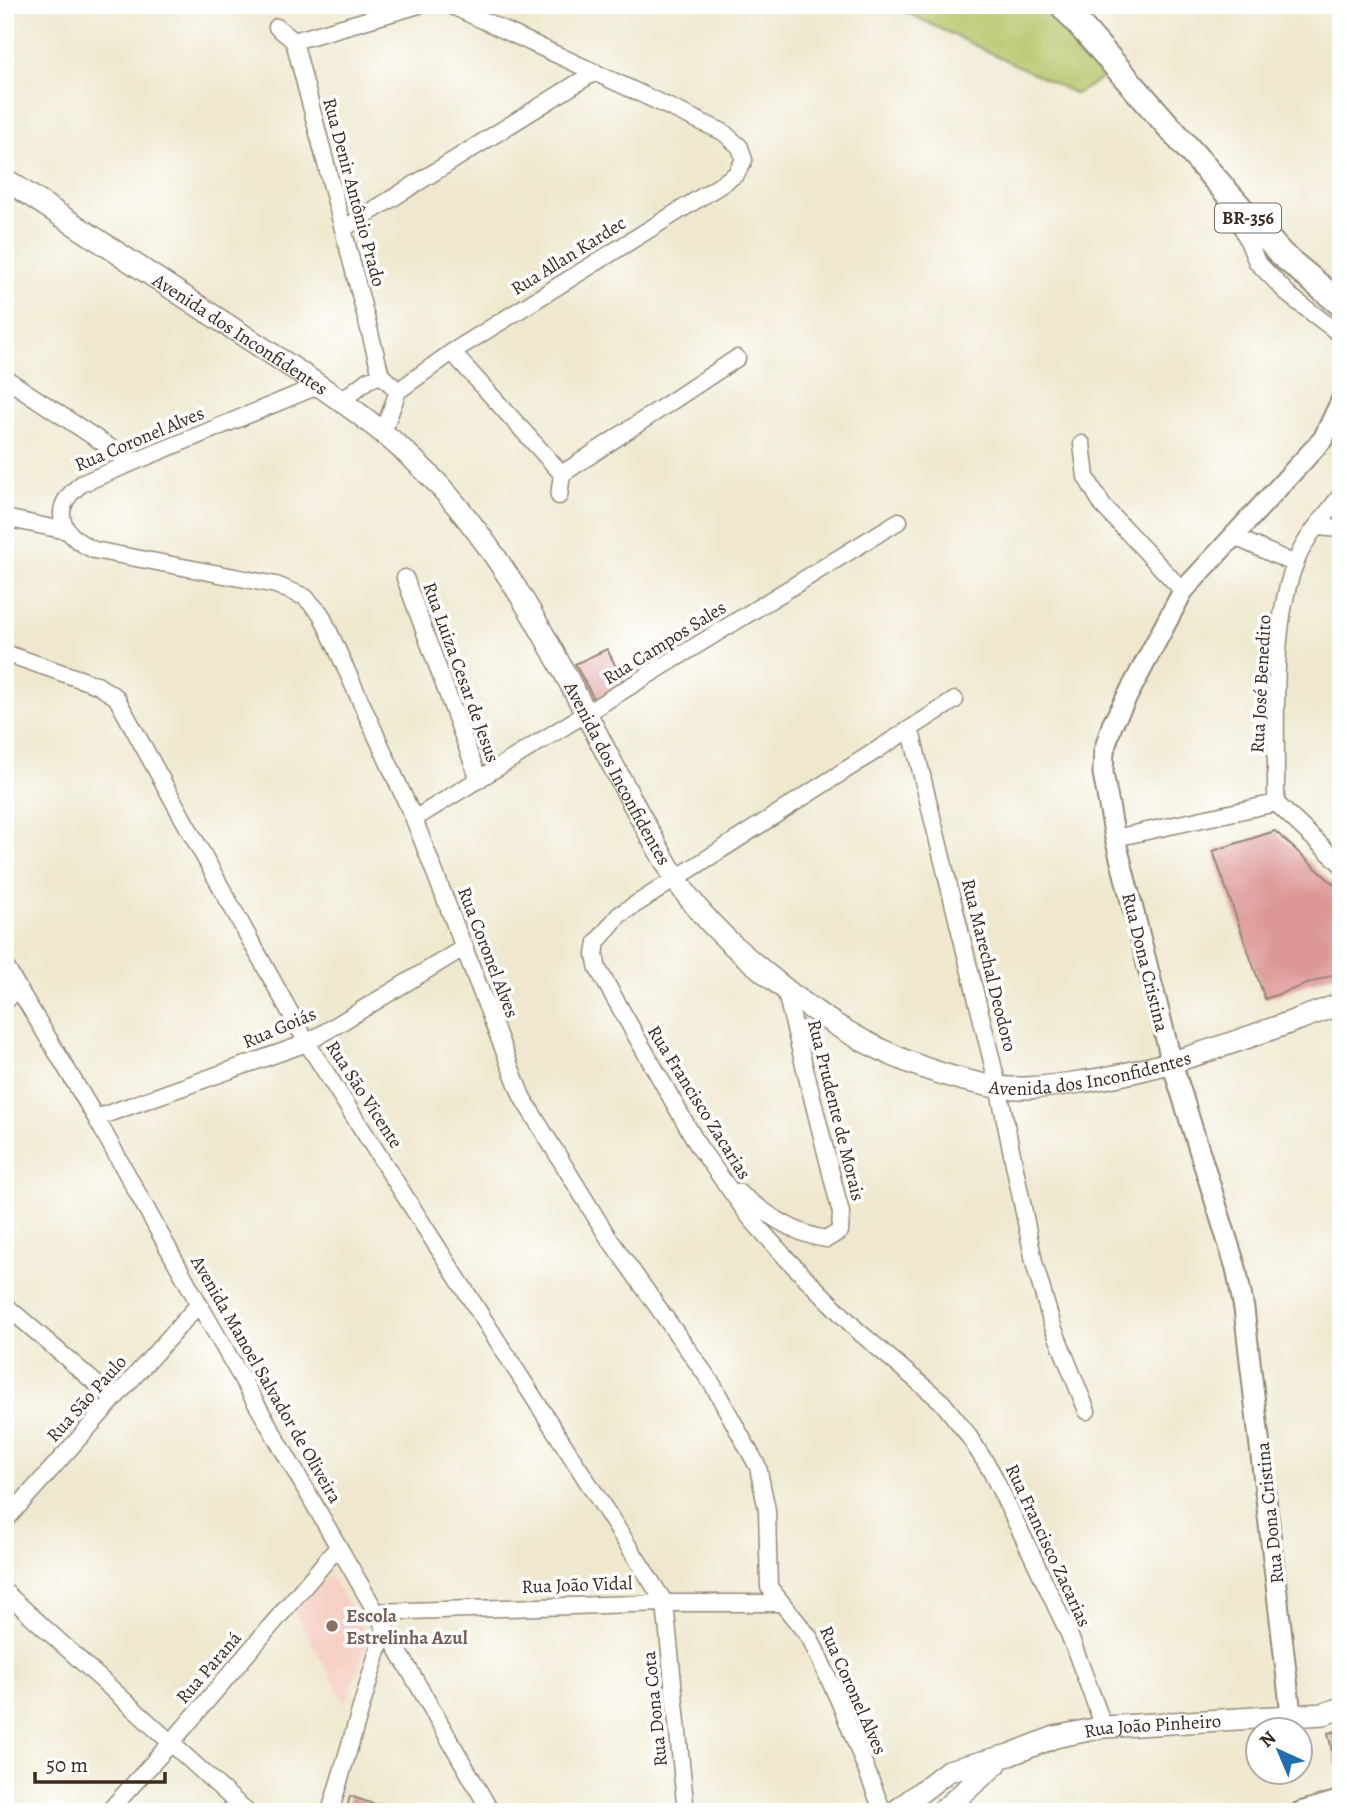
<svg xmlns="http://www.w3.org/2000/svg" width="1346" height="1817" viewBox="0 0 1346 1817" font-family="Alegreya,serif">
  <rect width="100%" height="100%" fill="#fff"/>
  <filter id="ink" filterUnits="userSpaceOnUse"><feTurbulence type="fractalNoise" baseFrequency=".0143" numOctaves="2"/><feDisplacementMap in="SourceGraphic" scale="14" xChannelSelector="R" yChannelSelector="G"/><feConvolveMatrix kernelMatrix="1 2 1 2 8 2 1 2 1" color-interpolation-filters="sRGB"/></filter>
  <filter id="wash" filterUnits="userSpaceOnUse"><feTurbulence type="fractalNoise" baseFrequency=".00686" numOctaves="4" result="noise"/><feDisplacementMap in="SourceGraphic" scale="28" xChannelSelector="R" yChannelSelector="G"/><feGaussianBlur stdDeviation="1.57" result="paint"/><feColorMatrix in="noise" values="0 0 0 0 0 0 0 0 0 0 0 0 0 0 0 0 0 1.4 0 .05"/><feComposite in="paint" operator="in"/></filter>
  <g filter="url(#wash)">
    <rect width="100%" height="100%" fill="#efe8ce"/>
    <path fill="#f7d1c6" d="M 330,1574 L 368,1639 L 346,1704 L 295,1613 Z"/>
    <path fill="#b4c568" stroke="#787843" stroke-width="2" d="M 891,5 L 1044,5 L 1106,76 L 1076,94 Z"/>
    <g id="blocks">
      <path fill="#dc9694" d="M 607,649 L 625,685 L 595,701 L 575,664 Z
        M 1275,831 L 1341,891 L 1341,972 L 1265,999 L 1213,851 Z
        M 1341,1730 L 1341,1765 L 1336,1766 L 1328,1733 Z
        M 350,1796 L 394,1811 L 394,1812 L 346,1812 Z"/>
    </g>
  </g>
  <g filter="url(#ink)">
    <use href="#blocks" fill-opacity="0" stroke="#958976" stroke-width="2"/>
    <g fill="none" stroke-linecap="round" stroke-linejoin="round">
      <defs>
        <path id="minor" d="M 277,27 L 294,41 L 381,375
          M 294,41 L 419,5
          M 1234,208 L 1257,262 L 1290,296 L 1341,335
          M 343,229 L 595,72
          M 452,352 L 562,474
          M 5,378 L 132,462
          M 320,385 L 83,483 C 49,507 59,534 94,550 L 276,585 L 305,597 L 321,614 L 414,819 L 522,1097 L 608,1237 L 713,1385 L 758,1467 L 767,1510 L 769,1587 L 810,1638 L 840,1703 L 883,1812
          M 398,391 L 452,352 L 719,186 L 736,174 L 744,160 L 740,147 L 723,132 L 450,5
          M 341,401 L 368,380 L 381,375 L 398,391 L 382,435
          M 1082,444 L 1086,477 L 1103,506 L 1183,591
          M 1341,495 C 1327,514 1307,535 1298,557 C 1269,621 1277,731 1276,803 L 1341,864
          M 559,496 L 562,474 L 737,358
          M 5,518 L 67,531
          M 1318,527 L 1341,529
          M 1233,536 L 1295,564
          M 405,578 L 479,780
          M 5,653 L 97,685 L 116,697 L 307,1043 L 665,1603 L 686,1812
          M 955,700 L 619,915 L 597,942 L 595,955 L 598,969 L 699,1147 L 751,1219 L 786,1258 L 858,1331 L 942,1402 L 966,1432 L 991,1471 L 1030,1551 L 1069,1634 L 1104,1727
          M 911,731 L 998,1086 L 1035,1266 L 1052,1324 L 1087,1411
          M 414,819 L 899,521
          M 1115,838 L 1276,803
          M 5,966 L 96,1118 L 199,1304 L 491,1812
          M 5,1002 L 18,988
          M 96,1118 L 307,1043 L 465,947
          M 738,1192 C 764,1212 794,1235 827,1239 L 840,1231 L 841,1213 L 785,989
          M 5,1305 L 114,1399
          M 5,1521 L 199,1304
          M 5,1592 L 247,1812
          M 376,1612 L 665,1603 L 780,1603
          M 108,1812 L 171,1743 L 338,1547
          M 330,1812 L 385,1627"/>
        <path id="tertiary" d="M 1291,1714 L 1244,1309 L 1236,1268 L 1172,1063 L 1115,838 L 1103,773 L 1104,751 L 1112,725 L 1183,591 L 1323,439 L 1341,401
          M 1300,1812 L 1341,1800"/>
        <g id="secondary">
          <path id="s1" d="M 5,179 C 81,229 156,278 232,328 C 307,377 386,425 446,493 C 544,605 597,749 674,876 C 703,923 747,959 790,993 C 847,1037 914,1071 986,1085 C 1014,1091 1046,1087 1073,1083 C 1166,1071 1253,1035 1341,1004"/>
          <path id="s2" d="M 895,1812 L 948,1771 L 1009,1755 L 1055,1737 L 1104,1727 L 1324,1714 L 1341,1708"/>
          <path d="M 941,1812 L 996,1764"/>
        </g>
        <path id="primary" d="M 1062,5 L 1281,254 L 1341,304"/>
      </defs>
      <use href="#minor" stroke="#958976" stroke-width="19"/>
      <use href="#tertiary" stroke="#958976" stroke-width="23"/>
      <use href="#secondary" stroke="#958976" stroke-width="24"/>
      <use href="#primary" stroke="#958976" stroke-width="28"/>
      <use href="#minor" stroke="#fff" stroke-width="16"/>
      <use href="#tertiary" stroke="#fff" stroke-width="19"/>
      <use href="#secondary" stroke="#fff" stroke-width="21"/>
      <use href="#primary" stroke="#fff" stroke-width="24"/>
    </g>
  </g>
  <circle fill="#8d6e63" stroke="#fff" stroke-width="2.5" cx="332" cy="1626" r="7"/>
  <g text-anchor="middle" stroke-width="7" stroke-linejoin="round" paint-order="stroke">
    <rect fill="#fff" stroke="#766a62" stroke-width="2" x="1215" y="203.5" width="66" height="29" rx="5"/>
    <g font-size="18" font-weight="bold" fill="#3b2a1e">
      <text x="1248" y="224">BR-356</text>
    </g>
    <g font-size="19" fill="#3b2a1e" stroke="#fff">
      <text transform="translate(355 192) rotate(75)" y="7">Rua Denir Antônio Prado</text>
      <text transform="translate(568 255) rotate(-32)" y="7">Rua Allan Kardec</text>
      <text dy="7" stroke="none"><textPath href="#s1" startOffset="282">Avenida dos Inconfidentes</textPath></text>
      <text transform="translate(139 438) rotate(-23)" y="7">Rua Coronel Alves</text>
      <text transform="translate(664 642) rotate(-32)" y="7">Rua Campos Sales</text>
      <text transform="translate(462 672) rotate(70)" y="7">Rua Luiza Cesar de Jesus</text>
      <text transform="translate(1260 684) rotate(-87)" y="7">Rua José Benedito</text>
      <text dy="7" stroke="none"><textPath href="#s1" startOffset="872">Avenida dos Inconfidentes</textPath></text>
      <text transform="translate(489 952) rotate(69)" y="7">Rua Coronel Alves</text>
      <text transform="translate(1146 962) rotate(76)" y="7">Rua Dona Cristina</text>
      <text transform="translate(990 965) rotate(76)" y="7">Rua Marechal Deodoro</text>
      <text transform="translate(279 1027) rotate(-23)" y="7">Rua Goiás</text>
      <text dy="7" stroke="none"><textPath href="#s1" startOffset="1479">Avenida dos Inconfidentes</textPath></text>
      <text transform="translate(365 1094) rotate(57)" y="7">Rua São Vicente</text>
      <text transform="translate(700 1102) rotate(58)" y="7">Rua Francisco Zacarias</text>
      <text transform="translate(837 1110) rotate(76)" y="7">Rua Prudente de Morais</text>
      <text transform="translate(267 1379) rotate(60)" y="7">Avenida Manoel Salvador de Oliveira</text>
      <text transform="translate(86 1398) rotate(-48)" y="7">Rua São Paulo</text>
      <text transform="translate(1269 1513) rotate(-96)" y="7">Rua Dona Cristina</text>
      <text transform="translate(1049 1545) rotate(65)" y="7">Rua Francisco Zacarias</text>
      <text transform="translate(577 1584) rotate(-2)" y="7">Rua João Vidal</text>
      <text transform="translate(208 1667) rotate(-49)" y="7">Rua Paraná</text>
      <text transform="translate(854 1690) rotate(66)" y="7">Rua Coronel Alves</text>
      <text transform="translate(654 1709) rotate(-96)" y="7">Rua Dona Cota</text>
      <text dy="7" stroke="none"><textPath href="#s2" startOffset="278">Rua João Pinheiro</textPath></text>
    </g>
    <g font-size="19" font-weight="bold" fill="#785e54" stroke="#fff" text-anchor="start">
      <text x="346" y="1622">Escola<tspan x="346" dy="22">Estrelinha Azul</tspan></text>
    </g>
  </g>
  <rect width="1346" height="1817" fill="none" stroke="#fff" stroke-width="28"/>
  <g transform="translate(1279 1751) rotate(316)"><circle r="33" fill="#ffffff" stroke="#b1aaa5" stroke-width="2"/>
  <path d="M0-5L12 26L0 18L-12 26Z" fill="#1f6fb2"/>
  <text y="-10" font-size="19" font-weight="bold" text-anchor="middle" fill="#3b2a1e">N</text>
  </g>
  <path d="M35 1772v10h130v-10" fill="none" stroke="#3b2a1e" stroke-width="3.5"/>
  <text x="46" y="1772" font-size="21" fill="#3b2a1e" stroke="#ffffff" stroke-width="5" paint-order="stroke">50 m</text>
</svg>
